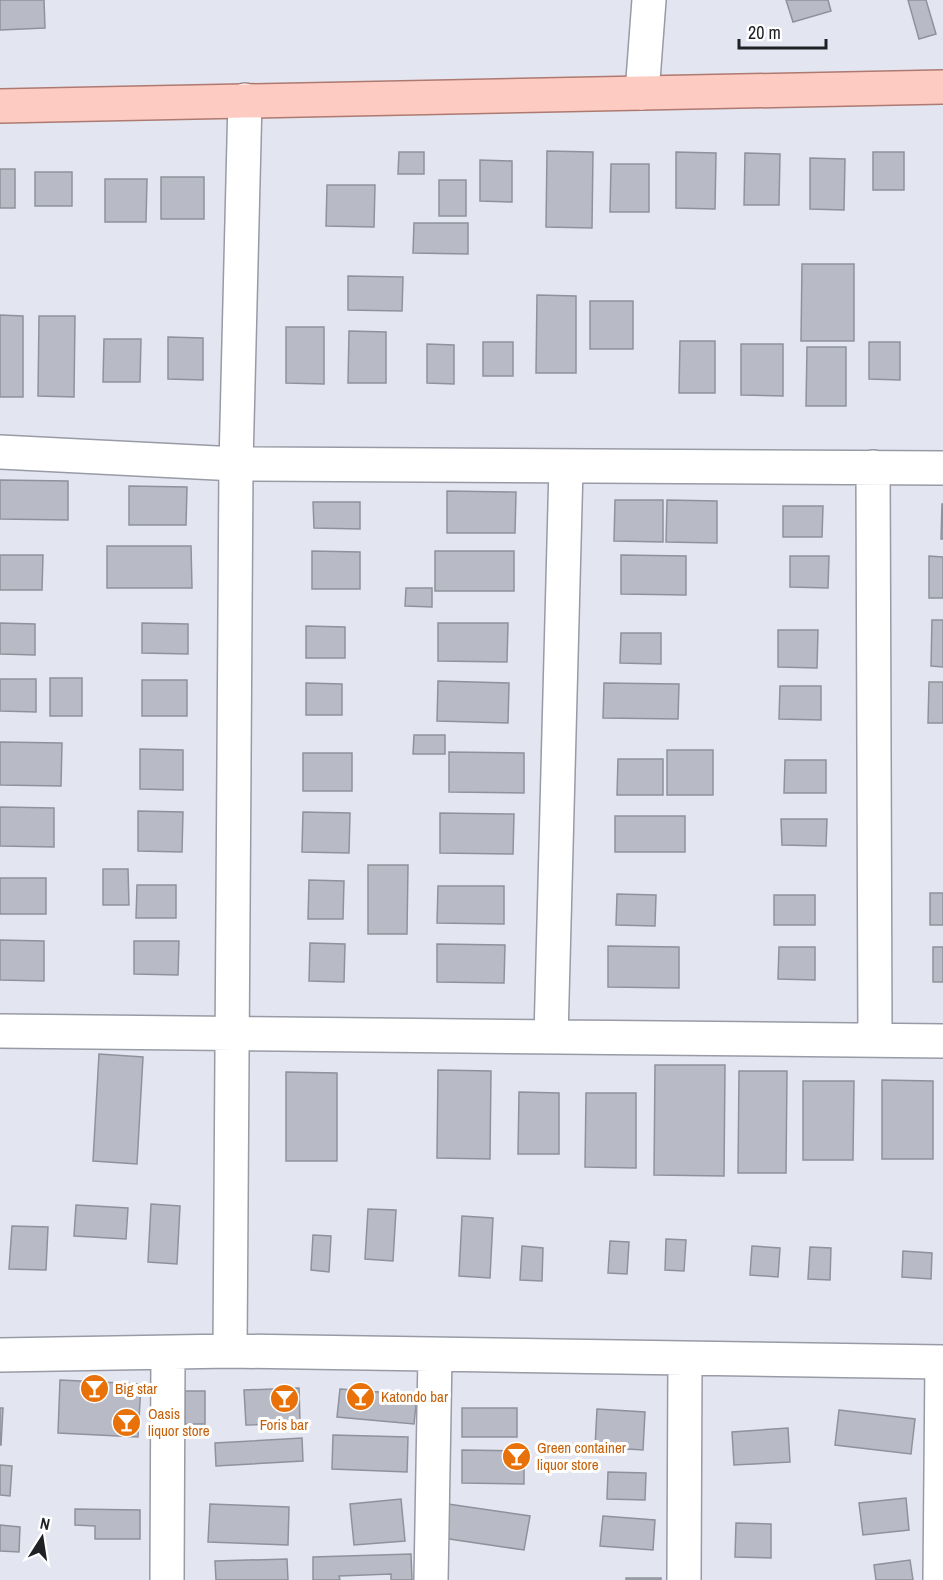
<svg xmlns="http://www.w3.org/2000/svg" width="943" height="1580" viewBox="0 0 943 1580" font-family="'Archivo Narrow',sans-serif">
  <rect width="100%" height="100%" fill="#e3e6f0"/>
  <path fill="#b8bbc5" stroke="#8f929b" stroke-width="1.5" d="M 0,0 L 44,0 L 45,28 L 0,30 Z
    M 786,0 L 828,0 L 831,11 L 793,22 Z
    M 908,0 L 926,0 L 936,34 L 919,39 Z
    M 547,151 L 593,152 L 592,228 L 546,227 Z
    M 399,152 L 424,152 L 424,174 L 398,174 Z
    M 676,152 L 716,153 L 715,209 L 676,208 Z
    M 873,152 L 904,152 L 904,190 L 873,190 Z
    M 745,153 L 780,154 L 779,205 L 744,205 Z
    M 810,158 L 845,159 L 844,210 L 810,209 Z
    M 480,160 L 512,161 L 512,202 L 480,201 Z
    M 611,164 L 649,164 L 649,212 L 610,212 Z
    M 0,169 L 15,169 L 15,208 L 0,208 Z
    M 35,172 L 72,172 L 72,206 L 35,206 Z
    M 161,177 L 204,177 L 204,219 L 161,219 Z
    M 105,179 L 147,179 L 146,222 L 105,222 Z
    M 439,180 L 466,180 L 466,216 L 439,216 Z
    M 327,185 L 375,185 L 374,227 L 326,226 Z
    M 414,223 L 468,223 L 468,254 L 413,253 Z
    M 802,264 L 854,264 L 854,341 L 801,341 Z
    M 348,276 L 403,277 L 402,311 L 348,310 Z
    M 537,295 L 576,296 L 576,373 L 536,373 Z
    M 590,301 L 633,301 L 633,349 L 590,349 Z
    M 0,315 L 23,316 L 23,397 L 0,397 Z
    M 39,316 L 75,316 L 74,397 L 38,396 Z
    M 286,327 L 324,327 L 324,384 L 286,383 Z
    M 349,331 L 386,332 L 386,383 L 348,383 Z
    M 168,337 L 203,338 L 203,380 L 168,379 Z
    M 104,339 L 141,339 L 140,382 L 103,382 Z
    M 680,341 L 715,341 L 715,393 L 679,393 Z
    M 483,342 L 513,342 L 513,376 L 483,376 Z
    M 869,342 L 900,342 L 900,380 L 869,379 Z
    M 427,344 L 454,345 L 454,384 L 427,383 Z
    M 741,344 L 783,344 L 783,396 L 741,395 Z
    M 807,347 L 846,347 L 846,406 L 806,406 Z
    M 0,480 L 68,481 L 68,520 L 0,519 Z
    M 129,486 L 187,487 L 186,525 L 129,525 Z
    M 447,491 L 516,492 L 515,533 L 447,533 Z
    M 615,500 L 663,500 L 663,542 L 614,541 Z
    M 667,500 L 717,501 L 717,543 L 666,542 Z
    M 313,502 L 360,502 L 360,529 L 314,528 Z
    M 942,504 L 943,504 L 943,539 L 941,539 Z
    M 783,506 L 823,506 L 822,537 L 783,537 Z
    M 107,546 L 191,546 L 192,588 L 107,588 Z
    M 312,551 L 360,552 L 360,589 L 312,589 Z
    M 435,551 L 514,551 L 514,591 L 435,591 Z
    M 0,555 L 43,555 L 42,590 L 0,590 Z
    M 621,555 L 686,556 L 686,595 L 621,594 Z
    M 790,556 L 829,556 L 828,588 L 790,587 Z
    M 929,556 L 943,557 L 943,598 L 929,598 Z
    M 406,588 L 432,588 L 432,607 L 405,606 Z
    M 932,620 L 943,620 L 943,667 L 931,666 Z
    M 0,623 L 35,624 L 35,655 L 0,654 Z
    M 142,623 L 188,624 L 188,654 L 142,653 Z
    M 438,623 L 508,623 L 507,662 L 438,661 Z
    M 306,626 L 345,627 L 345,658 L 306,658 Z
    M 778,630 L 818,630 L 817,668 L 778,667 Z
    M 621,633 L 661,633 L 661,664 L 620,663 Z
    M 50,678 L 82,678 L 82,716 L 50,716 Z
    M 0,679 L 36,679 L 36,712 L 0,711 Z
    M 142,680 L 187,680 L 187,716 L 142,716 Z
    M 438,681 L 509,683 L 508,723 L 437,721 Z
    M 929,682 L 943,682 L 943,723 L 928,723 Z
    M 306,683 L 342,684 L 342,715 L 306,715 Z
    M 604,683 L 679,684 L 678,719 L 603,718 Z
    M 780,686 L 821,686 L 821,720 L 779,719 Z
    M 414,735 L 445,735 L 445,754 L 413,754 Z
    M 0,742 L 62,743 L 61,786 L 0,785 Z
    M 140,749 L 183,750 L 183,790 L 140,789 Z
    M 667,750 L 713,750 L 713,795 L 667,795 Z
    M 449,752 L 524,753 L 524,793 L 449,792 Z
    M 303,753 L 352,753 L 352,791 L 303,791 Z
    M 618,759 L 663,759 L 663,795 L 617,795 Z
    M 785,760 L 826,760 L 826,793 L 784,793 Z
    M 0,807 L 54,808 L 54,847 L 0,846 Z
    M 138,811 L 183,812 L 182,852 L 138,851 Z
    M 303,812 L 350,813 L 349,853 L 302,852 Z
    M 440,813 L 514,814 L 513,854 L 440,853 Z
    M 615,816 L 685,816 L 685,852 L 615,852 Z
    M 781,819 L 827,819 L 826,846 L 782,845 Z
    M 368,865 L 408,865 L 407,934 L 368,934 Z
    M 103,869 L 128,869 L 129,905 L 103,905 Z
    M 0,878 L 46,878 L 46,914 L 0,914 Z
    M 309,880 L 344,881 L 343,919 L 308,919 Z
    M 137,885 L 176,885 L 176,918 L 136,918 Z
    M 438,886 L 504,886 L 504,924 L 437,923 Z
    M 930,893 L 943,893 L 943,925 L 930,925 Z
    M 617,894 L 656,895 L 655,926 L 616,925 Z
    M 774,895 L 815,895 L 815,925 L 774,925 Z
    M 0,940 L 44,941 L 44,981 L 0,980 Z
    M 134,941 L 179,941 L 178,975 L 134,974 Z
    M 310,943 L 345,944 L 344,982 L 309,981 Z
    M 437,944 L 505,945 L 504,983 L 437,982 Z
    M 608,946 L 679,947 L 679,988 L 608,987 Z
    M 779,947 L 815,947 L 815,980 L 778,979 Z
    M 933,947 L 943,947 L 943,982 L 933,982 Z
    M 99,1054 L 143,1057 L 137,1164 L 93,1161 Z
    M 655,1065 L 725,1065 L 724,1176 L 654,1175 Z
    M 438,1070 L 491,1071 L 490,1159 L 437,1158 Z
    M 739,1071 L 787,1071 L 786,1173 L 738,1173 Z
    M 286,1072 L 337,1073 L 337,1161 L 286,1161 Z
    M 882,1080 L 933,1081 L 933,1159 L 882,1159 Z
    M 803,1081 L 854,1081 L 853,1160 L 803,1160 Z
    M 519,1092 L 559,1093 L 559,1154 L 518,1154 Z
    M 586,1093 L 636,1093 L 636,1168 L 585,1167 Z
    M 151,1204 L 180,1206 L 177,1264 L 148,1262 Z
    M 76,1205 L 128,1208 L 126,1239 L 74,1236 Z
    M 368,1209 L 396,1210 L 393,1261 L 365,1259 Z
    M 462,1216 L 493,1218 L 490,1278 L 459,1276 Z
    M 12,1226 L 48,1227 L 46,1270 L 9,1269 Z
    M 313,1235 L 331,1236 L 329,1272 L 311,1270 Z
    M 666,1239 L 686,1240 L 684,1271 L 665,1270 Z
    M 610,1241 L 629,1242 L 627,1274 L 608,1273 Z
    M 522,1246 L 543,1248 L 542,1281 L 520,1280 Z
    M 752,1246 L 780,1248 L 778,1277 L 750,1275 Z
    M 810,1247 L 831,1248 L 830,1280 L 808,1279 Z
    M 903,1251 L 932,1253 L 931,1279 L 902,1277 Z
    M 60,1380 L 141,1384 L 138,1437 L 58,1433 Z
    M 299,1388 L 300,1423 L 246,1425 L 244,1390 Z
    M 340,1389 L 417,1395 L 414,1424 L 337,1417 Z
    M 185,1391 L 205,1391 L 205,1424 L 185,1424 Z
    M 0,1408 L 3,1408 L 1,1445 L 0,1445 Z
    M 462,1408 L 517,1408 L 517,1437 L 462,1437 Z
    M 597,1409 L 645,1412 L 643,1450 L 595,1447 Z
    M 839,1410 L 915,1419 L 911,1454 L 835,1445 Z
    M 788,1428 L 790,1462 L 734,1465 L 732,1432 Z
    M 333,1435 L 408,1437 L 407,1472 L 332,1469 Z
    M 302,1438 L 303,1461 L 216,1466 L 215,1443 Z
    M 462,1450 L 524,1451 L 524,1484 L 462,1483 Z
    M 0,1465 L 12,1466 L 10,1496 L 0,1495 Z
    M 608,1472 L 646,1473 L 645,1500 L 607,1499 Z
    M 906,1498 L 909,1530 L 863,1535 L 859,1503 Z
    M 401,1499 L 405,1541 L 354,1545 L 350,1504 Z
    M 210,1504 L 289,1507 L 288,1545 L 208,1542 Z
    M 448,1504 L 530,1516 L 524,1550 L 443,1538 Z
    M 75,1509 L 140,1510 L 140,1539 L 95,1539 L 95,1526 L 75,1525 Z
    M 603,1516 L 655,1520 L 653,1550 L 600,1546 Z
    M 736,1523 L 771,1524 L 771,1558 L 735,1557 Z
    M 0,1525 L 20,1527 L 19,1552 L 0,1551 Z
    M 411,1554 L 412,1580 L 391,1580 L 391,1574 L 339,1576 L 340,1580 L 313,1580 L 313,1557 Z
    M 287,1559 L 288,1580 L 216,1580 L 215,1561 Z
    M 910,1560 L 913,1580 L 876,1580 L 874,1565 Z
    M 626,1578 L 661,1578 L 661,1580 L 626,1580 Z"/>
  <g fill="none" stroke-linecap="round" stroke-linejoin="round">
    <defs>
      <path id="minor" d="M 642,93 L 649,0
        M 0,452 L 236,464 L 943,468
        M 873,467 L 875,1039
        M 0,1031 L 943,1041
        M 551,1037 L 566,467
        M 230,1351 L 236,464 L 245,100
        M 0,1355 L 230,1351 L 943,1362
        M 167,1580 L 168,1353
        M 431,1580 L 435,1355
        M 684,1580 L 685,1360
        M 940,1580 L 942,1362"/>
      <path id="major" d="M 0,106 L 943,87"/>
    </defs>
    <use href="#minor" stroke="#989ba5" stroke-width="36"/>
    <use href="#major" stroke="#ae7970" stroke-width="36"/>
    <use href="#minor" stroke="#fff" stroke-width="33"/>
    <use href="#major" stroke="#fdcbc2" stroke-width="33"/>
  </g>
  <defs>
    <symbol id="bar-disc" viewBox="-11 -11 22 22"><circle r="9.5" fill="#e8710a" stroke="#fff"/><path d="M-6-5H6L.8 .8V4.5H3.5V6h-7V4.5H-.8V.8Z" fill="#fff"/></symbol>
  </defs>
  <g fill-rule="evenodd">
    <use href="#bar-disc" x="78" y="1372" width="33" height="33"/>
    <use href="#bar-disc" x="344" y="1380" width="33" height="33"/>
    <use href="#bar-disc" x="268" y="1382" width="33" height="33"/>
    <use href="#bar-disc" x="110" y="1406" width="33" height="33"/>
    <use href="#bar-disc" x="500" y="1440" width="33" height="33"/>
  </g>
  <g text-anchor="middle" stroke-width="6" stroke-linejoin="round" paint-order="stroke">
    <g font-size="15" fill="#c56008" stroke="#fff" text-anchor="start">
      <text x="115" y="1394">Big star</text>
      <text x="381" y="1402">Katondo bar</text>
      <text x="148" y="1419">Oasis<tspan x="148" dy="17">liquor store</tspan></text>
      <text x="284" y="1430" text-anchor="middle">Foris bar</text>
      <text x="537" y="1453">Green container<tspan x="537" dy="17">liquor store</tspan></text>
    </g>
  </g>
  <g transform="translate(42 1538) rotate(12)" stroke="#ffffff" stroke-width="4.5" paint-order="stroke">
  <path d="M0-4.5L10 22L0 15L-10 22Z" fill="#202125"/>
  <text y="-9" font-size="16" font-weight="bold" text-anchor="middle" fill="#202125">N</text>
  </g>
  <path d="M739 39v9h87v-9" fill="none" stroke="#202125" stroke-width="3"/>
  <text x="748" y="39" font-size="18" fill="#202125" stroke="#ffffff" stroke-width="4.5" paint-order="stroke">20 m</text>
</svg>
